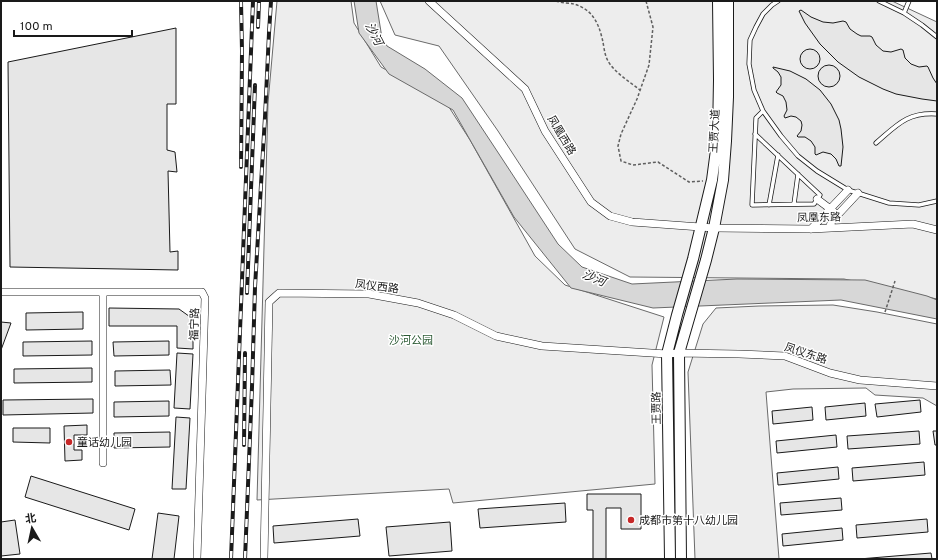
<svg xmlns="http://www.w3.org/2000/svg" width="938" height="560" viewBox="0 0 938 560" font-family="Overpass,'Noto Sans SC',sans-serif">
  <rect width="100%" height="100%" fill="#fff"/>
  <path fill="#ededed" stroke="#6a6a6a" d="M 277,1 L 351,1 L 354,23 L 381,67 L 447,104 L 470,140 L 535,256 L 565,285 L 664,317 L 652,365 L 655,484 L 453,503 L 449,489 L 257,500 L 268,103 Z
    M 380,1 L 892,1 L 937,22 L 937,299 L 844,279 L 630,277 L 575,249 L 498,131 L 439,46 L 395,35 Z
    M 833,305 L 877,312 L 937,324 L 937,406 L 923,398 L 875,395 L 866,388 L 793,389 L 766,392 L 779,559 L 695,559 L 688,372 L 703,324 L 716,308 L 759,306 Z"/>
  <path fill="#d7d7d7" stroke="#6a6a6a" d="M 354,1 L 376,1 L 382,38 L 387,46 L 425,69 L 462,98 L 501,157 L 558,244 L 582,267 L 632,284 L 737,279 L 865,280 L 927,296 L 937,300 L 937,319 L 841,300 L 653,308 L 571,288 L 514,217 L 453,110 L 389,74 L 359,33 Z"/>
  <path fill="#e6e6e6" stroke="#1a1a1a" d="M 801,10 L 811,17 L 823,22 L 833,23 L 843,21 L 846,22 L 850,29 L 857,34 L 861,36 L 870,36 L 872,37 L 876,45 L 883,51 L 891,52 L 901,49 L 903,50 L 905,58 L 911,64 L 919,67 L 927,66 L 928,67 L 933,78 L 937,84 L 937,101 L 922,99 L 896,94 L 883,89 L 859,77 L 838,62 L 820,44 L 805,23 L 799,11 Z
    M 176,28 L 176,104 L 167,104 L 167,150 L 175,152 L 177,172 L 168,171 L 170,252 L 178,251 L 178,270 L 10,267 L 8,62 Z
    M800 59a10 10 0 1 1 20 0a10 10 0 1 1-20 0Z
    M818 76a11 11 0 1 1 22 0a11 11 0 1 1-22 0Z
    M 773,67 L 790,71 L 806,79 L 820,90 L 831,104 L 839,120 L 841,129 L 843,147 L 841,166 L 839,166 L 836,159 L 831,154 L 823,152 L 816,155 L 815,154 L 815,147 L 811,141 L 805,137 L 798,137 L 797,136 L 801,131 L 802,125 L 801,121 L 796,117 L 791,116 L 785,118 L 784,116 L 787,110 L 786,102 L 783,96 L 777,93 L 776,92 L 781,85 L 781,77 L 778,72 L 773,68 Z
    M 109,308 L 179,309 L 193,319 L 193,349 L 177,348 L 177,326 L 109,326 Z
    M 83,312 L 83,329 L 26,330 L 26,313 Z
    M 1,322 L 11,323 L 1,350 Z
    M 92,341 L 92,355 L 23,356 L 23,342 Z
    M 169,341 L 169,355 L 114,356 L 113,342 Z
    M 177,353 L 193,354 L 190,409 L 174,408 Z
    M 92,368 L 92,382 L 14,383 L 14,369 Z
    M 170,370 L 171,385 L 115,386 L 115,371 Z
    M 93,399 L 93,413 L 3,415 L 3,400 Z
    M 920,400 L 921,412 L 877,417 L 875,404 Z
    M 169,401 L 169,416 L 114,417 L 114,402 Z
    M 865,403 L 866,416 L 826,420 L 825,407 Z
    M 812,407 L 813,420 L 773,424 L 772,411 Z
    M 176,417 L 190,418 L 186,489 L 172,489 Z
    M 87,425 L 87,435 L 74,435 L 74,450 L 82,450 L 82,460 L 65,461 L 64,426 Z
    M 13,428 L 50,428 L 50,443 L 13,442 Z
    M 919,431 L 920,444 L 848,449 L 847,436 Z
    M 933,431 L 937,431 L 937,445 L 935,445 Z
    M 170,432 L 170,447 L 114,448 L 114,433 Z
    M 836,435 L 837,447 L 777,453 L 776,441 Z
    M 924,462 L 925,475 L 853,481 L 852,468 Z
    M 838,467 L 839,479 L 778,485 L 777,473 Z
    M 31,476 L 135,509 L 129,530 L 25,497 Z
    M 587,494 L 641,494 L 641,529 L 621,529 L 621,508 L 606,508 L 606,559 L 593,559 L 593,510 L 587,510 Z
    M 841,498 L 842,510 L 781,515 L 780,503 Z
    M 565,503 L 566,522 L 480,528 L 478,509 Z
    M 158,513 L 179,516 L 174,559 L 152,559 Z
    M 358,519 L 360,536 L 274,543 L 273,526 Z
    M 927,519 L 928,532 L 857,538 L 856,525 Z
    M 15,520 L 20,554 L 1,556 L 1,522 Z
    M 450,522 L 452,551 L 389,556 L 386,527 Z
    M 842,528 L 843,540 L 783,546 L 782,534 Z
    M 931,553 L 932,559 L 859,559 Z"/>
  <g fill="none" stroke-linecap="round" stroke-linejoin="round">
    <defs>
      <path id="lane" d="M 778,1 L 772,5 L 763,14 L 756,27 L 750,40 L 749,64 L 754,90 L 763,111 L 781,136 L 798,156 L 817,171 L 848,190 L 889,203 L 919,205 L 937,201
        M 879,1 L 904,13 L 922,25 L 937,37
        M 904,13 L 909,1
        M 755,134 L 820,195 L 814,204 L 752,205 L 756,118 L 763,111
        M 876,143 C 897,125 907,112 937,114
        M 794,204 L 798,174
        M 769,205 L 778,155"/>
      <path id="street" d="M 429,1 L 525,89 L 545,131 L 591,202 L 610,216 L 632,222 L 714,228 L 811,229 L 913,224 L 937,230
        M 817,199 L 833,211
        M 829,228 L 832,221 L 858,193
        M 811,229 L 848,190
        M 1,292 L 202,292 L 205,298 L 197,559
        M 103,292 L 103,463
        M 264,559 L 269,302 L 279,293 L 369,294 L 418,303 L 454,315 L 496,336 L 542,346 L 667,354 L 679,353 L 739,354 L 785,356 L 830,373 L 860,380 L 937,386"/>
      <path id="secondary" d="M 670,559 L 667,354 L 677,315 L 693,259 L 712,180 L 718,135 L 719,80 L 718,1
        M 681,559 L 679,353 L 706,260 L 714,228 L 723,180 L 726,141 L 728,97 L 728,1"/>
    </defs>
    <use href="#lane" stroke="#1a1a1a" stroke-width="5"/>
    <use href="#street" stroke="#1a1a1a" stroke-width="8"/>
    <use href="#secondary" stroke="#1a1a1a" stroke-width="12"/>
    <path stroke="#5f5f5f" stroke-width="1.5" stroke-dasharray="3 2" stroke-linecap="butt" d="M 556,1 C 562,3 569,3 574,4 C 591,9 598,21 602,38 C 604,45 604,54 608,61 C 614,72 630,82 640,90
      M 646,1 L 653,27 L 649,65 L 637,99 L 621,134 L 618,146 L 621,161 L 633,165 L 658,162 L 689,182 L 703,181
      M 885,312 L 895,281"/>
    <use href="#lane" stroke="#fff" stroke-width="3.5"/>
    <use href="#street" stroke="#fff" stroke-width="7"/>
    <use href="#secondary" stroke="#fff" stroke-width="10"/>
    <defs>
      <path id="rail" d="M 258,27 L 259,1
        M 241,167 L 242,51 L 241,1
        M 247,293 L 255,85
        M 244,445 L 245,353
        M 231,559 L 253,1
        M 245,559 L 252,387 L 255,287 L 265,117 L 269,33 L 271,1"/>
    </defs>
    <use href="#rail" stroke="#1a1a1a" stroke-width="4"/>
    <use href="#rail" stroke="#fff" stroke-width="2.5" stroke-dasharray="8" stroke-linecap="butt"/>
  </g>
  <g fill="#c62828" stroke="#fff" stroke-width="1.5">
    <circle cx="69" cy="442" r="4"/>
    <circle cx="631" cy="520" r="4"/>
  </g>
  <g text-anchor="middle" stroke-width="3" stroke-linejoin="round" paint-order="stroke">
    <g font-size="11" fill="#1a1a1a" stroke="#fff">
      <text transform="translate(714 131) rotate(-87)" y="4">王贾大道</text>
      <text transform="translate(562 135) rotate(59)" y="4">凤凰西路</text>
      <text transform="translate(819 217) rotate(-1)" y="4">凤凰东路</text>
      <text transform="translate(377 286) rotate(7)" y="4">凤仪西路</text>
      <text transform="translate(194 324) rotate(-88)" y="4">福宁路</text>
      <text transform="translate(806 353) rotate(18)" y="4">凤仪东路</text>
      <text transform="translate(656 408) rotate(-91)" y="4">王贾路</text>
    </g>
    <g font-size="11" fill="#2b5a34" stroke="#fff">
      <text x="411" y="344">沙河公园</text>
    </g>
    <g font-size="11" fill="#1a1a1a" stroke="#fff" text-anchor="start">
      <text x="77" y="446">童话幼儿园</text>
      <text x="639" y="524">成都市第十八幼儿园</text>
    </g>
    <g font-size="12" font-style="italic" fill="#1a1a1a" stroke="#fff">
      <text transform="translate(374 34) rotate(63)" y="4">沙河</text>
      <text transform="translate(594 278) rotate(22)" y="4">沙河</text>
    </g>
  </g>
  <rect width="938" height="560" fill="none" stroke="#1a1a1a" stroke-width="4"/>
  <g transform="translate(32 528) rotate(351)" stroke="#ffffff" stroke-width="3" paint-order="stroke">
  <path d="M0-3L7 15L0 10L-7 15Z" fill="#1a1a1a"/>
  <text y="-6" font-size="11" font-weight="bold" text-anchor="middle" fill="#1a1a1a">北</text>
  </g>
  <path d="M14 30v6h118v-6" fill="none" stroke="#1a1a1a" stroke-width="2"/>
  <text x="20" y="30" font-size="12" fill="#1a1a1a" stroke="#ffffff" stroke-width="3" paint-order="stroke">100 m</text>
</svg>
